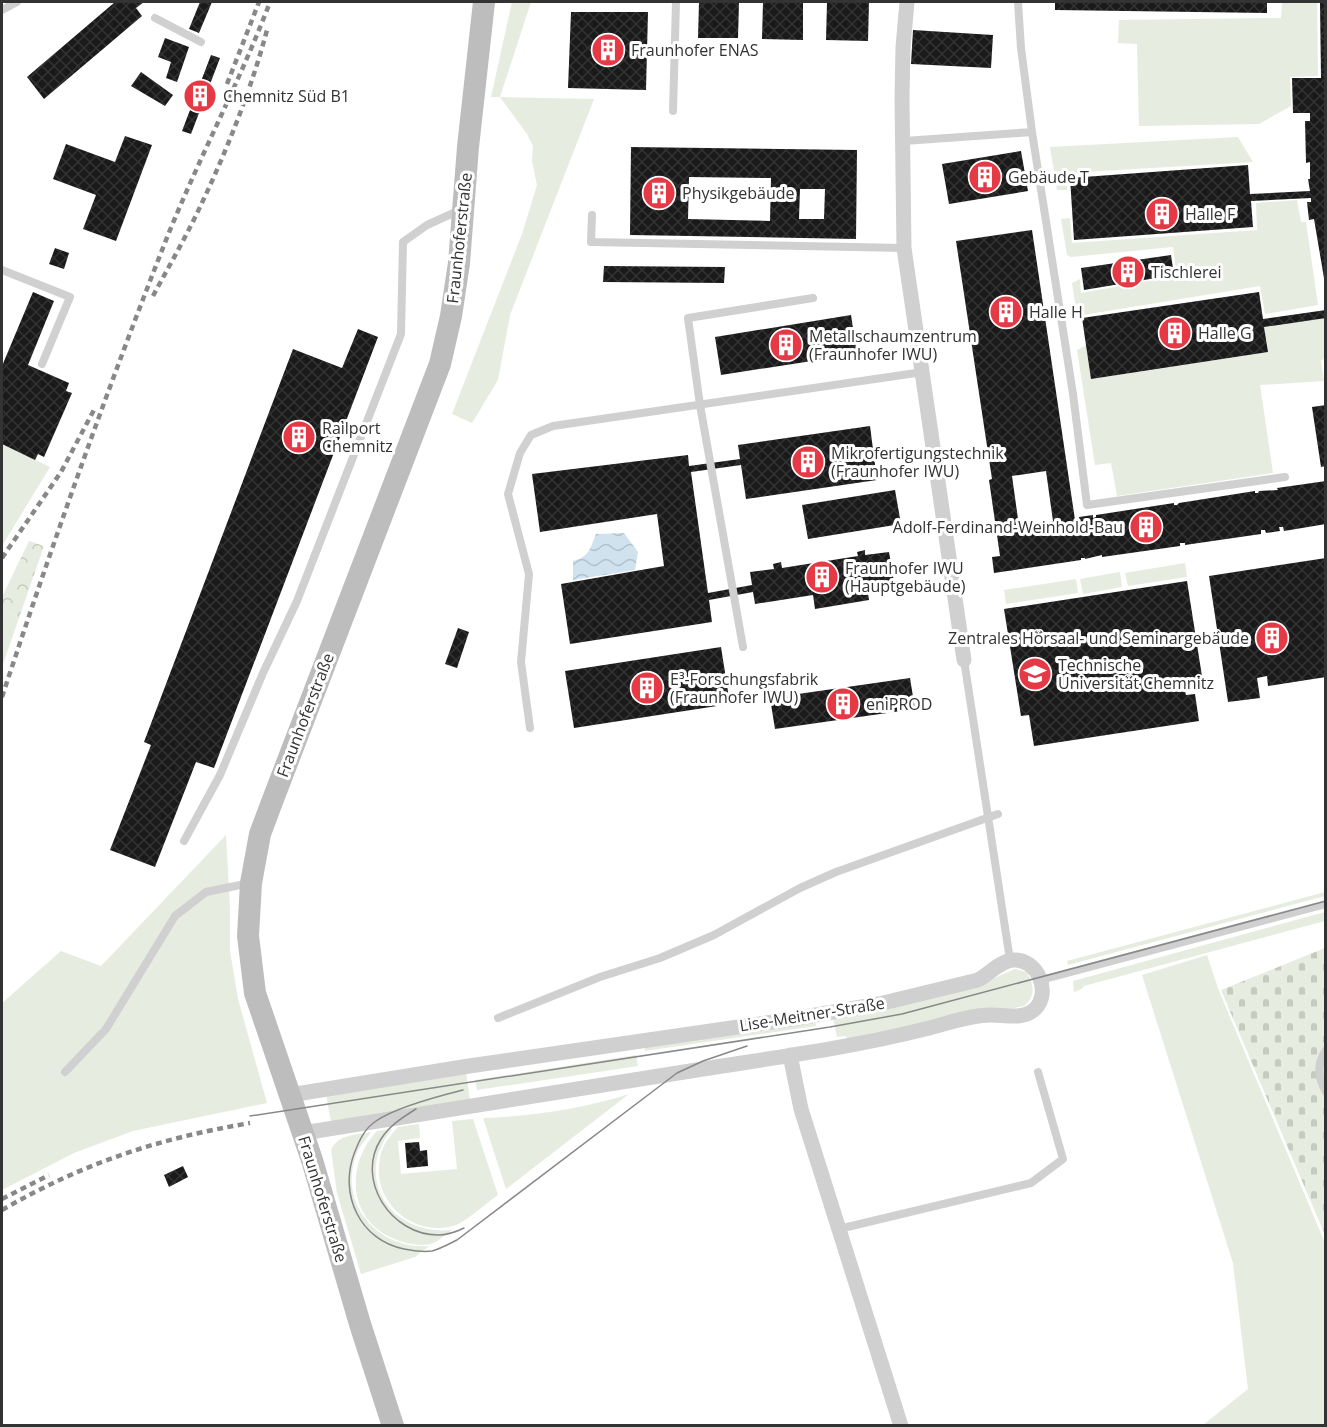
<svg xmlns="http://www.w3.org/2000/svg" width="1327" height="1427" viewBox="0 0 1327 1427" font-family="'Open Sans',sans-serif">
  <defs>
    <pattern id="forest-crowns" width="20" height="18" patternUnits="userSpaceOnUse" patternTransform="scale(1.5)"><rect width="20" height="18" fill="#e6ecdf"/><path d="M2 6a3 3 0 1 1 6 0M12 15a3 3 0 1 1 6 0" fill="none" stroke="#c6cbc0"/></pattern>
    <pattern id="cemetery-stones" width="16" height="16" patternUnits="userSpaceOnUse" patternTransform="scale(1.5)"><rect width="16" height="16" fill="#e6ecdf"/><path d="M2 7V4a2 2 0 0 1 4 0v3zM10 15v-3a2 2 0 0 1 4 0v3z" fill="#c6cbc0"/></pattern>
    <pattern id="water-waves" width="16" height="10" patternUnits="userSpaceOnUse" patternTransform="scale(1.5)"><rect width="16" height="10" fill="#cfe2ee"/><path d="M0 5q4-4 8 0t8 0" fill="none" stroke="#b2c2cd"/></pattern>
    <pattern id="building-cross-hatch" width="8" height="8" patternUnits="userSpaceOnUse" patternTransform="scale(1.5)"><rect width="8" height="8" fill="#1a1a1a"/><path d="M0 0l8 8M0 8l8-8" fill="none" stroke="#333"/></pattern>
  </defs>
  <rect width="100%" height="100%" fill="#fff"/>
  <path fill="#e6ecdf" d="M 512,2 L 531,2 L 500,97 L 594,99 L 510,315 L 498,380 L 472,423 L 452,414 L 522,234 L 537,185 L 532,161 L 533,146 L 527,134 L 500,97 L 491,97 Z
    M 1282,2 L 1317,2 L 1318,76 L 1290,77 L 1291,106 L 1259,124 L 1139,126 L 1137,44 L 1118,43 L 1119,20 L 1281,18 Z
    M 1238,137 L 1253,162 L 1067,173 L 1067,190 L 1057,190 L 1050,147 Z
    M 1297,200 L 1301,222 L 1306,222 L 1318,305 L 1265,314 L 1260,286 L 1077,316 L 1072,283 L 1080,279 L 1081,293 L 1177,276 L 1173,247 L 1071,257 L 1067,255 L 1061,219 L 1070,218 L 1072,243 L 1257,230 L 1256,203 Z
    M 1325,318 L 1325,359 L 1321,360 L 1324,381 L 1260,385 L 1273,473 L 1117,496 L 1111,463 L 1095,465 L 1077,350 L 1086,345 L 1092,379 L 1268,352 L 1264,327 Z
    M 2,444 L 50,467 L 2,546 Z
    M 1185,563 L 1187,577 L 1128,586 L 1125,573 Z
    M 1120,572 L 1122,587 L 1083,594 L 1080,579 Z
    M 1076,579 L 1078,593 L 1006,604 L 1004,590 Z
    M 2,609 L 19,618 L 2,667 Z
    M 226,835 L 230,909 L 230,951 L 238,999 L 267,1103 L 133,1131 L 74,1153 L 2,1190 L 2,1003 L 61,951 L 101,966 Z
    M 1325,892 L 1325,896 L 1068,965 L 1067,961 Z
    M 1325,912 L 1325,921 L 1084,986 L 1082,989 L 1074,992 L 1073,981 Z
    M 1207,955 L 1219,991 L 1325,1243 L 1325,1425 L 1203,1425 L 1248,1389 L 1233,1263 L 1142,975 Z
    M 1015,969 L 1027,972 C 1034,985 1036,996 1024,1006 L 848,1041 L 846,1036 L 837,1037 L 833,1018 L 981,984 Z
    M 815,1020 L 816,1026 L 645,1051 L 644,1045 Z
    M 636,1055 L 638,1066 L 477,1090 L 475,1080 Z
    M 466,1072 L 470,1101 L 331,1122 L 326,1094 Z
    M 629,1094 L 506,1189 L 483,1118 C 533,1116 583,1109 629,1094 Z
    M 473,1119 L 498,1195 C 486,1203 465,1223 453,1226 C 412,1237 371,1201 380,1158 C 382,1145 390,1136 398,1127 L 419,1124 L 420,1138 L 398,1141 L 401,1174 L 457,1169 L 452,1121 Z
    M 392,1129 C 352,1178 391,1236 452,1230 C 446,1234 439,1241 433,1243 C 423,1247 409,1244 400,1241 C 349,1225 343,1167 377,1131 Z
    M 371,1132 C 368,1137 363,1142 360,1147 C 333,1198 375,1250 429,1246 L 415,1257 L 361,1274 L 337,1193 L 331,1150 C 338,1134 356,1135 371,1132 Z"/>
  <path fill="url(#forest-crowns)" d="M 29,541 L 44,546 L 19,618 L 2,609 L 2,597 Z"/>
  <path fill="url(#cemetery-stones)" d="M 1325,948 L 1325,1235 L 1221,990 Z"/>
  <path fill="url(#water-waves)" d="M 624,533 L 638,552 L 635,570 L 573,580 L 573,561 C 589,557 590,549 596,534 Z"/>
  <path fill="url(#building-cross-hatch)" fill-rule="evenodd" d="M 115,2 L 144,2 L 136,8 L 142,16 L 44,99 L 27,77 Z
    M 200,2 L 212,2 L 199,33 L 189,29 Z
    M 699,2 L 739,2 L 738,38 L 698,38 Z
    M 763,2 L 803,2 L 803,40 L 762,39 Z
    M 827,2 L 869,2 L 868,41 L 826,40 Z
    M 1055,2 L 1267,2 L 1267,13 L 1055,10 Z
    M 1320,2 L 1326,2 L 1326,290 L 1314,219 L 1309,220 L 1307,202 L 1311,202 L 1311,198 L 1251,201 L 1253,227 L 1074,240 L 1070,178 L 1248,165 L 1250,194 L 1310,191 L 1308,179 L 1310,179 L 1310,162 L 1306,163 L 1305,121 L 1310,121 L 1310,113 L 1293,113 L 1292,78 L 1321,78 Z
    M 571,12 L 648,12 L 646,90 L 568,88 Z
    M 913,30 L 993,35 L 991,68 L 911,64 Z
    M 165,38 L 189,47 L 177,82 L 166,78 L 171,62 L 158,57 Z
    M 211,55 L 220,58 L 191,134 L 182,131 Z
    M 141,72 L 173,95 L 165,106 L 131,86 Z
    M 125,136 L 152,145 L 116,241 L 83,229 L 96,195 L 53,179 L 66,144 L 115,162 Z
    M 631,147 L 857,150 L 856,239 L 630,235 ZM 689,177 L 771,178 L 770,221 L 688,219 ZM 800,189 L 825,189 L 824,219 L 799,219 Z
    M 1021,151 L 1028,191 L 949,204 L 942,164 Z
    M 1032,230 L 1075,520 L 1079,520 L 1079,517 L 1093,515 L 1093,518 L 1096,517 L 1096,515 L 1174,503 L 1174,505 L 1177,505 L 1179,503 L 1255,491 L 1255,493 L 1258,493 L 1259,491 L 1278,490 L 1277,488 L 1326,481 L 1326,524 L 1284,531 L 1283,527 L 1279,527 L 1280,531 L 1266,533 L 1265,530 L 1261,530 L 1261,534 L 1185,545 L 1185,543 L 1180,543 L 1180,546 L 1102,557 L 1102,555 L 1085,559 L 1085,558 L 1081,558 L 1081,560 L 994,573 L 992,557 L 1000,556 L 989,480 L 992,479 L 956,241 ZM 1046,471 L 1053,521 L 1019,526 L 1012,476 Z
    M 55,248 L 69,253 L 64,269 L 49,264 Z
    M 1171,255 L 1174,275 L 1084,290 L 1081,268 Z
    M 604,266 L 725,267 L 724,283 L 603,282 Z
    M 33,292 L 54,301 L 28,365 L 69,383 L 66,391 L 72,393 L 44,457 L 38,454 L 35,460 L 2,444 L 2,366 Z
    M 1259,292 L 1263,319 L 1326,310 L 1326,318 L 1264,327 L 1268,352 L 1091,379 L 1082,318 Z
    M 851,315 L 857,354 L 721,375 L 715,337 Z
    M 358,329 L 378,337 L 214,768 L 196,762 L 155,867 L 110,850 L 151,745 L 144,742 L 293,349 L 342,368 Z
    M 1326,405 L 1326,466 L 1321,467 L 1312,407 Z
    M 870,426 L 877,480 L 746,499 L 741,465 L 691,472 L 708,593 L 752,585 L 750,572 L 774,569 L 773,564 L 781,562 L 782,568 L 858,556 L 857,552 L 865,550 L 865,555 L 889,552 L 894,582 L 867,586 L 869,600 L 815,609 L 813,595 L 755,604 L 753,592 L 709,600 L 712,622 L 570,644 L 561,584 L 664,566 L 657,514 L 540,532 L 532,474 L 688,455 L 689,466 L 740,459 L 738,445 Z
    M 895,490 L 901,524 L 808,539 L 802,505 Z
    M 1326,558 L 1326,677 L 1268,686 L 1267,676 L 1257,678 L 1260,698 L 1228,702 L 1209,576 Z
    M 1187,581 L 1204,689 L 1185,691 L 1186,695 L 1195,694 L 1199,721 L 1034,746 L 1029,715 L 1021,716 L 1004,609 Z
    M 458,628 L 469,632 L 457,668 L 445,664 Z
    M 721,647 L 730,704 L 574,728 L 565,671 Z
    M 910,678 L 915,709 L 775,729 L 770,698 Z
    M 419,1142 L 420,1151 L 427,1150 L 428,1166 L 407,1168 L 405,1143 Z
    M 183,1166 L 188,1177 L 169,1187 L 164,1175 Z"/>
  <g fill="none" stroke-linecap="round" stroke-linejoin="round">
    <path stroke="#d0d0d0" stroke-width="8" d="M 1018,2 L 1021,48 L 1032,132 L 1073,394 L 1087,505 L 1285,477
      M 2,10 L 17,2
      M 155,18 L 201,42
      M 673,111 L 676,2
      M 904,141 L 1032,132
      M 592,215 L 591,242 L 904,248
      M 2,270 L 70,297 L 42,364
      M 743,647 L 700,405 L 688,318 L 813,298
      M 964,660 L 1010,960
      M 530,728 L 521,662 L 529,574 L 508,494 L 520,453 L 531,435 L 553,426 L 923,372
      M 184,841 L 220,775 L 263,673 L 297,601 L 401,334 L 403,242 L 427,225 L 460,210
      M 1041,980 L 1326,904
      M 498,1018 L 600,977 L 660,958 L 714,935 L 800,888 L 836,872 L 998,814
      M 1326,1050 C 1316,1064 1318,1078 1326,1092
      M 65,1072 L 106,1029 L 175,916 L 206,892 L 250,883
      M 839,1229 L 1031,1183 L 1063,1159 L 1038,1072"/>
    <path stroke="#d0d0d0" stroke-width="15" d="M 907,2 L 903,47 L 902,98 L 904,248 L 964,660
      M 790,1055 L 801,1109 L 901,1426
      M 290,1095 L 469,1066 L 793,1019 L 879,1004 L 978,980 C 989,974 1000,961 1013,960 C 1037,958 1052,992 1035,1009 C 1023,1020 1006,1015 991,1015 C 969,1015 946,1024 925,1029 C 846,1049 764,1059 684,1072 C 557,1092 430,1112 303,1133"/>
    <path stroke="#bdbdbd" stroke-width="22" d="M 393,1426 L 360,1324 L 312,1160 L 255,993 L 248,936 L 251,883 L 260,834 L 272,802 L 440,364 L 451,316 L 459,263 L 468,147 L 484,2"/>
    <path stroke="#888" stroke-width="1.5" d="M 463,1090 C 439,1096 396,1107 376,1121 C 364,1129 359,1141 354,1154 C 339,1195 360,1240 404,1249 C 413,1251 423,1252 432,1251 C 440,1249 449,1244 457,1240 L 677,1073 L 703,1061 L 747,1046
      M 416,1109 C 403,1117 389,1126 381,1139 C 355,1180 391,1235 438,1235 C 448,1235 456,1232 464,1228
      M 250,1116 L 830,1027 L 902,1014 L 1326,901"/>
    <path stroke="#888" stroke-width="4.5" stroke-dasharray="6 4.5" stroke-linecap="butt" d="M 227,84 L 259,2
      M 153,296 C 169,266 186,237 200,207 C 227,150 251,90 267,30
      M 2,558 L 61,472 L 95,408
      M 2,697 C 53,542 108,387 168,235 C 200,156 240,81 270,2
      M 2,1199 L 49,1175
      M 2,1210 C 84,1163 156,1139 250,1123"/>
  </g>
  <defs>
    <symbol id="building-disc" viewBox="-11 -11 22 22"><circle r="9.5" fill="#e63946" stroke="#fff"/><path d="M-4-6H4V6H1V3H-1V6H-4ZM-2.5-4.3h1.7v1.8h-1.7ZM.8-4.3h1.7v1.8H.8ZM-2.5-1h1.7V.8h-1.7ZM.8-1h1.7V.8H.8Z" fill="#fff"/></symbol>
    <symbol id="university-disc" viewBox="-11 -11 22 22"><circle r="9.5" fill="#e63946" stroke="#fff"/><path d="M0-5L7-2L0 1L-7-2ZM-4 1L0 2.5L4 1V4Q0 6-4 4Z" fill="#fff"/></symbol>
  </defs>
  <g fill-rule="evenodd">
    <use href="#building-disc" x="589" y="31" width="38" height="38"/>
    <use href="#building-disc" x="181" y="77" width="38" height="38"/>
    <use href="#building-disc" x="966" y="158" width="38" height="38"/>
    <use href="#building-disc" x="640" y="174" width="38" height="38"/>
    <use href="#building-disc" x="1143" y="195" width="38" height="38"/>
    <use href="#building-disc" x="1109" y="253" width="38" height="38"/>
    <use href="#building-disc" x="987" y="293" width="38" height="38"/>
    <use href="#building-disc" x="1156" y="314" width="38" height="38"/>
    <use href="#building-disc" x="767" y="326" width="38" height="38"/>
    <use href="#building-disc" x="280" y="418" width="38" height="38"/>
    <use href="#building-disc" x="789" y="443" width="38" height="38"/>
    <use href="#building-disc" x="1127" y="508" width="38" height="38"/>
    <use href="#building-disc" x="803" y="558" width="38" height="38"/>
    <use href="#building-disc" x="1253" y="619" width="38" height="38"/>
    <use href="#university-disc" x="1016" y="655" width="38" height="38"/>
    <use href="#building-disc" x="628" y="669" width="38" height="38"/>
    <use href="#building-disc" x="824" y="685" width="38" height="38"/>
  </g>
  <g text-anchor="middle" stroke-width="6" stroke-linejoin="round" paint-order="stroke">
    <g font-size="16" fill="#333" stroke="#fff" text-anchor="start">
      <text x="631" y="56">Fraunhofer ENAS</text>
      <text x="223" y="102">Chemnitz Süd B1</text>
      <text x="1008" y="183">Gebäude T</text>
      <text x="682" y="199">Physikgebäude</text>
      <text x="1185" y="220">Halle F</text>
      <text x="1151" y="278">Tischlerei</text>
      <text x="1029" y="318">Halle H</text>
      <text x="1198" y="339">Halle G</text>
      <text x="809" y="342">Metallschaumzentrum<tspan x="809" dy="18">(Fraunhofer IWU)</tspan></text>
      <text x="322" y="434">Railport<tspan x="322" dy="18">Chemnitz</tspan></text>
      <text x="831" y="459">Mikrofertigungstechnik<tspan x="831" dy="18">(Fraunhofer IWU)</tspan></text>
      <text x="1123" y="533" text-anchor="end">Adolf-Ferdinand-Weinhold-Bau</text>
      <text x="845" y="574">Fraunhofer IWU<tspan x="845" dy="18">(Hauptgebäude)</tspan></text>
      <text x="1249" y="644" text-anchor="end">Zentrales Hörsaal- und Seminargebäude</text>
      <text x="1058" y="671">Technische<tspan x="1058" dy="18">Universität Chemnitz</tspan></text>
      <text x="670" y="685">E³-Forschungsfabrik<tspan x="670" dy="18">(Fraunhofer IWU)</tspan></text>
      <text x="866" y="710">eniPROD</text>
    </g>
    <g font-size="16" fill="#333" stroke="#fff">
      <text transform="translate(459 238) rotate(-84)" y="6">Fraunhoferstraße</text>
      <text transform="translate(305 715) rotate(-69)" y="6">Fraunhoferstraße</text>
      <text transform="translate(812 1014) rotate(-9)" y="6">Lise-Meitner-Straße</text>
      <text transform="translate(323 1199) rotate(73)" y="6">Fraunhoferstraße</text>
    </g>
  </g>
  <rect width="1327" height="1427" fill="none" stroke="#333333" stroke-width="6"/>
</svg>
